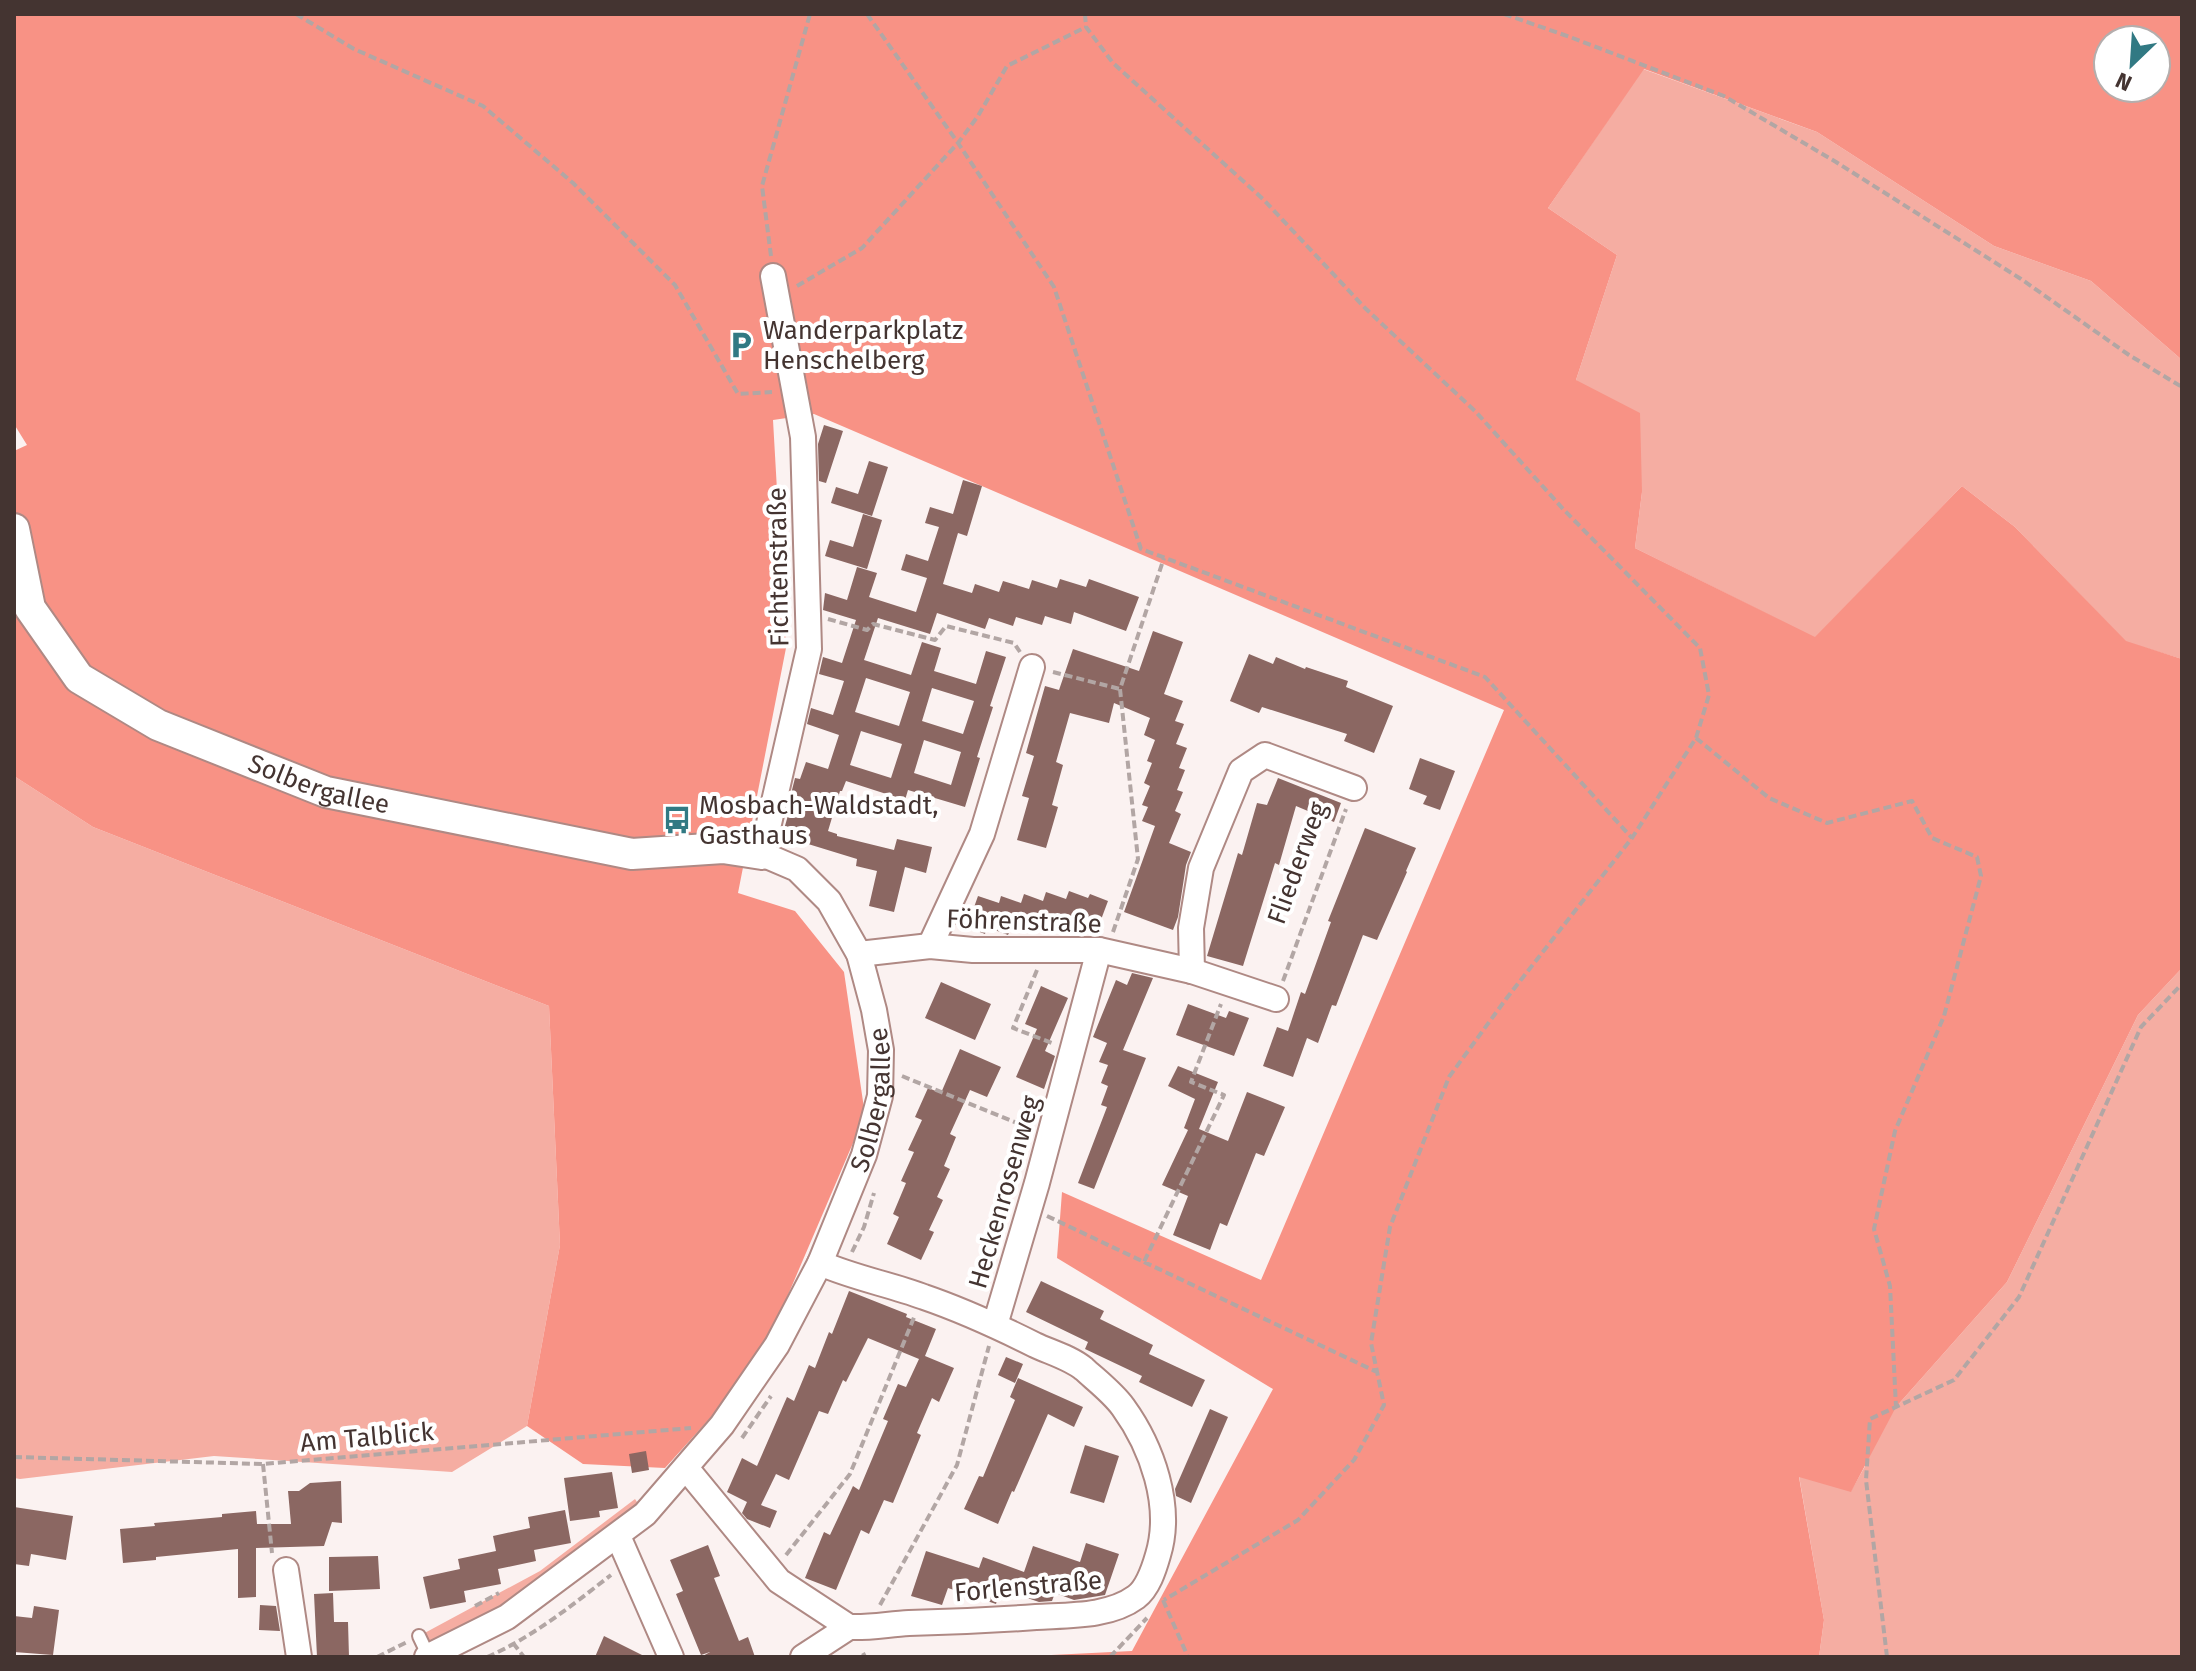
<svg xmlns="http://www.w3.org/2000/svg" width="2196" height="1671" viewBox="0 0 2196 1671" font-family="'Fira Sans',sans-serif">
  <rect width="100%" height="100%" fill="#fbf2f1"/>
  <path fill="#f5ada2" d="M 1643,69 L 1817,132 L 1994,246 L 2091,281 L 2182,360 L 2182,659 L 2126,642 L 2015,527 L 1962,486 L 1815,638 L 1635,548 L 1642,492 L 1576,380 L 1617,255 L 1548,208 Z
    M 14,776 L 93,827 L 549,1006 L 560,1245 L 527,1426 L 452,1472 L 214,1456 L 20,1479 L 14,1478 Z
    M 2182,968 L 2182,1657 L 1819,1657 L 1824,1620 L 1799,1476 L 1851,1491 L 1868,1461 L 1870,1419 L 1896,1407 L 2007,1282 L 2138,1015 Z
    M 635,1499 L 645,1514 L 428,1656 L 419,1636 L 540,1571 Z"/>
  <path fill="#f89285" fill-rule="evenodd" d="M 14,14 L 2182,14 L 2182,360 L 2091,281 L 1994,246 L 1817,132 L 1644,69 L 1548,208 L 1617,255 L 1576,380 L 1640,413 L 1642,492 L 1635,548 L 1815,637 L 1962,486 L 2015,527 L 2126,641 L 2182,659 L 2182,968 L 2138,1015 L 2007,1282 L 1896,1407 L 1851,1492 L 1799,1477 L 1824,1620 L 1819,1657 L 1011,1657 L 1132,1651 L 1273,1389 L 1057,1258 L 1062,1192 L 1261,1280 L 1504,710 L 814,414 L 773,420 L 786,648 L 738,893 L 795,911 L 844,972 L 865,1115 L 758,1365 L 665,1468 L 583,1464 L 527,1426 L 560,1245 L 549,1006 L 93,827 L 14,776 L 14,451 L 27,445 L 14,424 ZM 2108,40 L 2156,40 L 2156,88 L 2108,88 Z"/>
  <path fill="#8b6762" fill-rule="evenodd" d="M 824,425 L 843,431 L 826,483 L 819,481 L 818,444 Z
    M 869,461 L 888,467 L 872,516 L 831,503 L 836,487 L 858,494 Z
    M 963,480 L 982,486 L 967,536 L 958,533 L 943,584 L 972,593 L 975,584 L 999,592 L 1003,581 L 1029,589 L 1032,580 L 1057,588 L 1060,579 L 1086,587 L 1089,579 L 1139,597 L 1126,631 L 1074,612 L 1071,624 L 1045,616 L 1042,625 L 1016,617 L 1013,626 L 989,618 L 985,629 L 937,613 L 930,634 L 878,618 L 864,660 L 911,675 L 922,642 L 941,648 L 934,671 L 976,684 L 986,651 L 1006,657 L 990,706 L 993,707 L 977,757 L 980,758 L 965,807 L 908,790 L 905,800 L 846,781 L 842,791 L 840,791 L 828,831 L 837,834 L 837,836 L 894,850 L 897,839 L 932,847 L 926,873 L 905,867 L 894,912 L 869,906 L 877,871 L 856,866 L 857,859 L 782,836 L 794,795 L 791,794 L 795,778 L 800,779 L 806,762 L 828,769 L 839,735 L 807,724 L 811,708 L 833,715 L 844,681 L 819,674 L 823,657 L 842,663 L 856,620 L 823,610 L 825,593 L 847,600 L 857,567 L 877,573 L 869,597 L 916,612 L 927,578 L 901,570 L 906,554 L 928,561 L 939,527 L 925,523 L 930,507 L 953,514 ZM 866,678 L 910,692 L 899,726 L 855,712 ZM 932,688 L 974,701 L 963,734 L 922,721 ZM 861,731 L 902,744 L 891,778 L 850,765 ZM 924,740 L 961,752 L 951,785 L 914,773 Z
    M 863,514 L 882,520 L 867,569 L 825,556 L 830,540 L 853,547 Z
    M 1153,631 L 1183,642 L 1164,694 L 1183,701 L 1175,721 L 1184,724 L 1176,744 L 1187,748 L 1179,768 L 1185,770 L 1177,790 L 1183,792 L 1175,811 L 1181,814 L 1169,843 L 1191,852 L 1186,865 L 1178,917 L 1173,930 L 1124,912 L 1155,826 L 1142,821 L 1148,807 L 1142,805 L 1150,786 L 1144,783 L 1152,763 L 1147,761 L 1155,740 L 1144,735 L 1150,718 L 1114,703 L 1109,723 L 1070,713 L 1056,762 L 1063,765 L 1052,805 L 1058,807 L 1046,848 L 1017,840 L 1029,798 L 1022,796 L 1034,756 L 1026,753 L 1045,686 L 1059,690 L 1073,649 L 1139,671 Z
    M 1249,654 L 1273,664 L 1276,657 L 1305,669 L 1306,667 L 1348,681 L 1346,687 L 1393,706 L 1374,753 L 1344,741 L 1347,734 L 1262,707 L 1259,713 L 1230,701 Z
    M 1420,758 L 1455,771 L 1440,810 L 1423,804 L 1427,796 L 1409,789 Z
    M 1278,778 L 1341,803 L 1334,822 L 1296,806 L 1279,865 L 1275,863 L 1243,966 L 1207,956 L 1238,853 L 1242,855 L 1257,803 L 1267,805 Z
    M 1365,828 L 1416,848 L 1406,871 L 1407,872 L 1377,940 L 1363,935 L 1336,1006 L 1332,1005 L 1318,1043 L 1307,1038 L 1293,1077 L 1263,1066 L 1277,1027 L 1288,1031 L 1301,992 L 1305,994 L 1331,922 L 1328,921 Z
    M 1069,891 L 1088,898 L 1090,894 L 1108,901 L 1096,933 L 1077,926 L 1076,930 L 1056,923 L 1053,930 L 1034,923 L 1031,932 L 1012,925 L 1008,935 L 987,927 L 985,934 L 967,927 L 978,896 L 999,903 L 1001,896 L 1021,903 L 1024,894 L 1043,901 L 1046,892 L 1066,899 Z
    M 1132,973 L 1153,978 L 1123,1050 L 1146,1058 L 1094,1189 L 1078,1183 L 1107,1107 L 1101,1105 L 1108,1086 L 1101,1083 L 1108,1065 L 1099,1062 L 1107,1043 L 1093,1037 L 1116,980 L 1127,985 Z
    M 941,982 L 991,1004 L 975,1040 L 925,1018 Z
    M 1041,986 L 1068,998 L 1045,1051 L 1055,1056 L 1044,1089 L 1016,1077 L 1037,1029 L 1025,1024 Z
    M 1188,1004 L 1226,1018 L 1229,1011 L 1249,1018 L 1234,1056 L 1176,1035 Z
    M 960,1049 L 1001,1067 L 987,1097 L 970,1090 L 950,1134 L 956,1137 L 944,1166 L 950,1169 L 937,1197 L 943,1200 L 929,1230 L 934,1232 L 921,1260 L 887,1244 L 899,1217 L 893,1214 L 906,1183 L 901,1181 L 914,1152 L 908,1150 L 922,1120 L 915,1117 L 928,1088 L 941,1093 Z
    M 1178,1066 L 1218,1082 L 1199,1129 L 1228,1141 L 1247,1092 L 1285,1107 L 1264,1156 L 1256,1153 L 1227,1226 L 1220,1223 L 1210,1250 L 1173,1235 L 1188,1196 L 1162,1185 L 1188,1130 L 1184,1128 L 1195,1099 L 1168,1086 Z
    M 1041,1281 L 1104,1311 L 1100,1319 L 1153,1345 L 1149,1354 L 1205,1380 L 1192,1407 L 1139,1382 L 1142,1376 L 1085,1349 L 1088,1342 L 1026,1312 Z
    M 849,1291 L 907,1314 L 906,1317 L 936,1329 L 925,1356 L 954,1368 L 939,1402 L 932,1398 L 917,1433 L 921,1435 L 893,1503 L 884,1500 L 869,1534 L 861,1530 L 836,1590 L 805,1578 L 824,1532 L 830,1535 L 853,1486 L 859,1490 L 888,1421 L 883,1419 L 898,1384 L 906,1387 L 919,1359 L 868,1338 L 846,1382 L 843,1380 L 828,1414 L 819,1411 L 789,1480 L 776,1474 L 761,1505 L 777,1511 L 770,1528 L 747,1519 L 742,1513 L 747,1502 L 727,1492 L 742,1458 L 757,1466 L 787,1397 L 794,1401 L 809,1365 L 815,1368 L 829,1332 L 832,1334 Z
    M 1006,1357 L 1023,1364 L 1015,1383 L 998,1375 Z
    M 1018,1378 L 1083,1407 L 1074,1427 L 1048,1414 L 1014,1492 L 1012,1491 L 998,1524 L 964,1509 L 979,1476 L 983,1477 L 1015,1400 L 1010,1397 Z
    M 1210,1409 L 1228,1417 L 1191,1503 L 1176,1496 L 1175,1489 Z
    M 1085,1445 L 1119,1456 L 1104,1503 L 1070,1493 Z
    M 646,1451 L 649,1470 L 632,1473 L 629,1454 Z
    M 612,1472 L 618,1508 L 599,1511 L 600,1517 L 570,1521 L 564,1478 Z
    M 341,1481 L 342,1523 L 332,1522 L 324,1546 L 256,1548 L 256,1597 L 238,1598 L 238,1549 L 156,1557 L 156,1560 L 123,1563 L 120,1529 L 155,1526 L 154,1523 L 222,1517 L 222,1514 L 256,1511 L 257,1524 L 291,1524 L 288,1491 L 299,1491 L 310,1483 Z
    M 14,1507 L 73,1516 L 66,1560 L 31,1554 L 29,1566 L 14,1564 Z
    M 565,1510 L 571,1543 L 534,1550 L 536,1561 L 498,1569 L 501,1584 L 464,1591 L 466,1602 L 430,1609 L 423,1577 L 460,1569 L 458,1559 L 496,1551 L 493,1536 L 530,1528 L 528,1517 Z
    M 1086,1543 L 1119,1554 L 1105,1595 L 1074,1600 L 1055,1593 L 1052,1601 L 1039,1602 L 1001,1589 L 996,1604 L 948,1588 L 942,1605 L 911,1596 L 926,1551 L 979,1568 L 983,1557 L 1024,1572 L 1033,1546 L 1080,1562 Z
    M 708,1545 L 720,1576 L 714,1578 L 739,1641 L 748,1637 L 755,1657 L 701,1657 L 710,1652 L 701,1655 L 676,1594 L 683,1591 L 670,1560 Z
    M 378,1556 L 380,1589 L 329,1591 L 329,1557 Z
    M 333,1593 L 334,1622 L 348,1622 L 349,1657 L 317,1657 L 314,1594 Z
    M 260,1605 L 276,1606 L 280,1631 L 259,1630 Z
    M 34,1606 L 59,1610 L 53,1655 L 14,1652 L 14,1616 L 32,1618 Z
    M 604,1636 L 646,1657 L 595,1657 Z"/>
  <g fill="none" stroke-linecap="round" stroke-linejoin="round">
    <defs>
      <path id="service" d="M 419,1636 L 429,1657"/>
      <g id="minor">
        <path d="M 930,946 L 982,834 L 1032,667"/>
        <path d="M 859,954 L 930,946 L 973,950 L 1099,950 L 1192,971 L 1276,999"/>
        <path d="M 1192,971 L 1191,928 L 1201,868 L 1241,771 L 1265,755 L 1354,788"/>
        <path d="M 995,1325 L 1037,1183 L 1099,950"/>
        <path d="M 686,1468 L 779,1581 L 849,1627 C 870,1628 889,1624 909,1623 C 952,1622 994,1620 1036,1617 C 1068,1615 1109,1617 1136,1597 C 1148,1588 1154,1569 1158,1555 C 1173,1506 1152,1447 1123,1407 C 1113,1393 1096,1380 1084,1369 C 1071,1358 1050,1352 1035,1345 C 999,1327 962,1310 924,1297 C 889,1284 854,1278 820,1263"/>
        <path d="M 618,1536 L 671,1657"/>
        <path d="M 286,1570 L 299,1657"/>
        <path id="s1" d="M 427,1657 L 507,1617 L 645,1514 L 722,1425 L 777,1345 L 820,1263 L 864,1155 L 880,1096 L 881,1050 L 874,1010 L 859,954 L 829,901 L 797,869 L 762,854 L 809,649 L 803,437 L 773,276"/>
        <path d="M 803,1657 L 849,1627"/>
      </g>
      <g id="tertiary">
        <path id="s2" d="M 14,529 L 30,608 L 79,678 L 158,725 L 326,792 L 632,854 L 723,848 L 762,854"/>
      </g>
    </defs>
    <use href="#service" stroke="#af8984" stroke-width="16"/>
    <use href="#minor" stroke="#af8984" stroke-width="28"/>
    <use href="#tertiary" stroke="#af8984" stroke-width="34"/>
    <path stroke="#b2a6a4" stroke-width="4" stroke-dasharray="8 4" stroke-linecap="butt" d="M 296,14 L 354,49 L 483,106 L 573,183 L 675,285 L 738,394 L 772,392
      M 867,14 L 958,143 L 1054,287 L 1141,549 L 1485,677 L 1632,838
      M 1085,14 L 1086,27 L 1113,63 L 1264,200 L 1365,308 L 1476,412 L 1564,510 L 1700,648 L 1709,695 L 1696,738 L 1632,838 L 1506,999 L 1449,1077 L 1390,1227 L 1371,1343 L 1384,1405 L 1354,1460 L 1298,1520 L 1164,1600
      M 1504,14 L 1570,37 L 1724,96 L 1836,162 L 2021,279 L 2129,355 L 2182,387
      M 771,256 L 762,186 L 810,14
      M 797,286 L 862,248 L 958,143 L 978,116 L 1007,66 L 1086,27
      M 828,619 L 867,630 L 873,624 L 935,640 L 946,626 L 1014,643 L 1020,652
      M 1053,672 L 1120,689
      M 1696,738 L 1769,798 L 1827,823 L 1912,801 L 1932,838 L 1977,857 L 1981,876 L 1944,1016 L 1895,1131 L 1874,1229 L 1890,1286 L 1896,1407
      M 1113,932 L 1138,859 L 1120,689 L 1164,558
      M 1037,970 L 1013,1028 L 1052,1043
      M 1283,981 L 1346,809
      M 902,1076 L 1029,1128
      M 1047,1216 L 1144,1262 L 1224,1095 L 1191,1082 L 1221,1004
      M 852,1252 L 864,1227 L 874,1193
      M 1144,1262 L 1377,1372
      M 742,1438 L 771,1396
      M 14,1457 L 263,1464 L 691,1428
      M 263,1464 L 272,1553
      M 786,1555 L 850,1474 L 915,1315
      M 1163,1600 L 1188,1657
      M 880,1605 L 957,1465 L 989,1346
      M 475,1606 L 499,1593
      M 513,1643 L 524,1657
      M 863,1653 L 865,1657
      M 377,1657 L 407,1642
      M 487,1657 C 533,1637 571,1606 611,1575
      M 1110,1657 L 1147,1618
      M 1887,1657 L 1866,1480 L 1870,1419 L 1954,1380 L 2019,1297 L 2141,1027 L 2182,984"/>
    <use href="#service" stroke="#fff" stroke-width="12"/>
    <use href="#minor" stroke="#fff" stroke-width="24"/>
    <use href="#tertiary" stroke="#fff" stroke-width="30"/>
  </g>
  <defs>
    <symbol id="parking-bare" viewBox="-9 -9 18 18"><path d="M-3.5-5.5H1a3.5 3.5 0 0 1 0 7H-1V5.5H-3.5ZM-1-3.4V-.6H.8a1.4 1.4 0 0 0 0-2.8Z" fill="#317983" stroke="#fff" stroke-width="2.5" paint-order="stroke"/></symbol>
    <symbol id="bus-bare" viewBox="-9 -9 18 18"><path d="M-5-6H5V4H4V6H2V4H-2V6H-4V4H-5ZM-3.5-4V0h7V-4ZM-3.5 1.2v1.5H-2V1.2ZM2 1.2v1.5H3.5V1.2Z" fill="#317983" stroke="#fff" stroke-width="2.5" paint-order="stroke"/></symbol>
  </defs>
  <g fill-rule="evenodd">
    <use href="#parking-bare" x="721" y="325" width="40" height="40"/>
    <use href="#bus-bare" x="657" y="800" width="40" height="40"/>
  </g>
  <g text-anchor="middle" stroke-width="8" stroke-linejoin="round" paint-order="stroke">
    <g font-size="26" fill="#443431" stroke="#fff" text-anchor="start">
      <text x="763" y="339">Wanderparkplatz<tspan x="763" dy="30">Henschelberg</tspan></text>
      <text x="699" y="814">Mosbach-Waldstadt,<tspan x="699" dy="30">Gasthaus</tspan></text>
    </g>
    <g font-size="26" fill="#443431" stroke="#fff">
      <text transform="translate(778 567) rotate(-91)" y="9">Fichtenstraße</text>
      <text dy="9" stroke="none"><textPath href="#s2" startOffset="430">Solbergallee</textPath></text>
      <text transform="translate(1297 863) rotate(-70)" y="9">Fliederweg</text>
      <text transform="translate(1024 921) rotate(2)" y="9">Föhrenstraße</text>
      <text dy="9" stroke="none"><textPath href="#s1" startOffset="742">Solbergallee</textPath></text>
      <text transform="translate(1004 1192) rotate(-74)" y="9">Heckenrosenweg</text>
      <text transform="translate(367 1437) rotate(-5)" y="9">Am Talblick</text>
      <text transform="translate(1028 1586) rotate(-5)" y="9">Forlenstraße</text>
    </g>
  </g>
  <rect width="2196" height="1671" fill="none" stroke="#443431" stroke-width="32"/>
  <g transform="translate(2132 64) rotate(205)"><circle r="38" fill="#ffffff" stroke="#b4aead" stroke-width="2"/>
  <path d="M0-6L14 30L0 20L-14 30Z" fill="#317983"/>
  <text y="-12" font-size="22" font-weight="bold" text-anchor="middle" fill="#443431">N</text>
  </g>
</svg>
